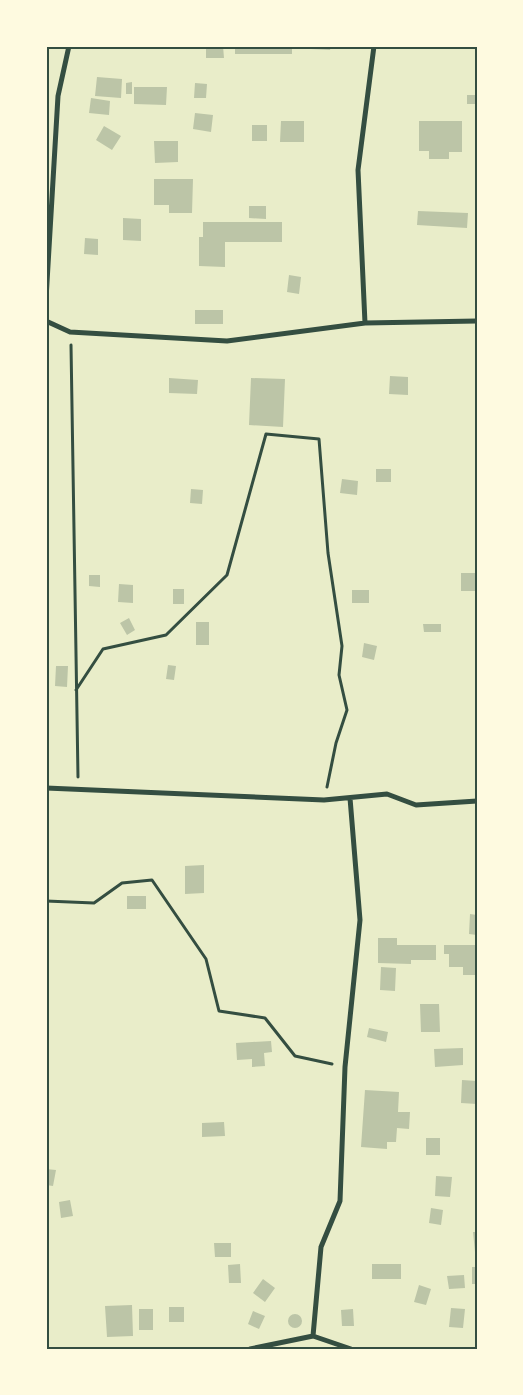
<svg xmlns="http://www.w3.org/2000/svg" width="523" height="1395" viewBox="0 0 523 1395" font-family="'Roboto Condensed',sans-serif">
  <rect width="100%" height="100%" fill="#e9edc9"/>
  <path fill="#bcc5a7" d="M 206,46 L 223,46 L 224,58 L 206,58 Z
    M 235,46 L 292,46 L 292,54 L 235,54 Z
    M 312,46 L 331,46 L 330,50 L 311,49 Z
    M 97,77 L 122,79 L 121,98 L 95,96 Z
    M 132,82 L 132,94 L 126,94 L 126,83 Z
    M 195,83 L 207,84 L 206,98 L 194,98 Z
    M 134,87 L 167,87 L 166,105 L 134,104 Z
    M 467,95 L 477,95 L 477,123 L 475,123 L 475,104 L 467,104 Z
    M 91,98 L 110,101 L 109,115 L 89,113 Z
    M 195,113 L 213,115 L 211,132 L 193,129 Z
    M 281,121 L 304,121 L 304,142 L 280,142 Z
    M 419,121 L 462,121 L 462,152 L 449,152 L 449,159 L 429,159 L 429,151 L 419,151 Z
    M 252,125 L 267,125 L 267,141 L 252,141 Z
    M 104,126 L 121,136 L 112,150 L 96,140 Z
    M 154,141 L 178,141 L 178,162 L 155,163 Z
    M 154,179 L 193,179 L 192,213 L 169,213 L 169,205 L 154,205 Z
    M 249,206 L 266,206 L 266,219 L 249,218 Z
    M 418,211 L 468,213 L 467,228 L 417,225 Z
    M 123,218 L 141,219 L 141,241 L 123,240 Z
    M 203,222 L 282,222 L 282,242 L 225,242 L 225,267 L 199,266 L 199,237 L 203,237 Z
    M 85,238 L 98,239 L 98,255 L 84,254 Z
    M 289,275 L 301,277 L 299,294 L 287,292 Z
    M 195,310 L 223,310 L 223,324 L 195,324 Z
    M 390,376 L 408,377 L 408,395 L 389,394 Z
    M 169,378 L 198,380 L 197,394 L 169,393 Z
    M 251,378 L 285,379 L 283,427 L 249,425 Z
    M 376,469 L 391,469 L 391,482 L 376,482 Z
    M 342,479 L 358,481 L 357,495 L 340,493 Z
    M 191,489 L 203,490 L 202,504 L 190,503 Z
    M 461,573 L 477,573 L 477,591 L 461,591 Z
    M 89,575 L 100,575 L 100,587 L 89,586 Z
    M 119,584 L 133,585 L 133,603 L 118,602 Z
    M 173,589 L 184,589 L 184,604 L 173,604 Z
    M 352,590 L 369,590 L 369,603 L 352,603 Z
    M 129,618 L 135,630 L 127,635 L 120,623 Z
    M 196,622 L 209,622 L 209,645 L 196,645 Z
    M 423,624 L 441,624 L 441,632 L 424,632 Z
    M 364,643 L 377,646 L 374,660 L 362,657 Z
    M 168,665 L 176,666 L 174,680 L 166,679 Z
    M 56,666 L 68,666 L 67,687 L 55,686 Z
    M 204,865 L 204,893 L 185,894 L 185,866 Z
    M 127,896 L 146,896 L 146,909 L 127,909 Z
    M 470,914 L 477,915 L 477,935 L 469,934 Z
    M 378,938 L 397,938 L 397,945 L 436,945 L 436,960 L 411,960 L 411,964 L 378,963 Z
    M 444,945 L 477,945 L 477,975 L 463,975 L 463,967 L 449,967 L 449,954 L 444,954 Z
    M 381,967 L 396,968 L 395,991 L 380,990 Z
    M 420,1004 L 439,1004 L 440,1032 L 421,1032 Z
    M 369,1028 L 388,1032 L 386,1042 L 367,1037 Z
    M 271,1041 L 272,1052 L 264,1053 L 265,1066 L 252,1067 L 252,1059 L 237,1060 L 236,1043 Z
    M 463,1048 L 463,1065 L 435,1067 L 434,1049 Z
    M 462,1080 L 477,1081 L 477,1104 L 461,1103 Z
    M 365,1090 L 399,1092 L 398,1112 L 410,1112 L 409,1129 L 397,1128 L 396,1142 L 387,1142 L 387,1149 L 361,1147 Z
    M 224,1122 L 225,1136 L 202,1137 L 202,1123 Z
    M 426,1138 L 440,1138 L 440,1155 L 426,1155 Z
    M 46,1169 L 56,1170 L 53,1186 L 46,1185 Z
    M 436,1176 L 452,1177 L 450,1197 L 435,1196 Z
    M 70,1200 L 73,1216 L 61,1218 L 59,1202 Z
    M 431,1208 L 443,1210 L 441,1225 L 429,1223 Z
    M 473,1232 L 477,1232 L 477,1251 L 475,1252 Z
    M 214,1243 L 231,1243 L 231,1257 L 215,1257 Z
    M 240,1264 L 241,1283 L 229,1283 L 228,1265 Z
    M 372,1264 L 401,1264 L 401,1279 L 372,1279 Z
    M 472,1267 L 477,1267 L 477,1284 L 472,1284 Z
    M 464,1275 L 465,1288 L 449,1289 L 447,1276 Z
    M 263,1279 L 275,1288 L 265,1302 L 253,1293 Z
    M 419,1285 L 431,1289 L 426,1305 L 414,1302 Z
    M 132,1305 L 133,1336 L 107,1337 L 105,1306 Z
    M 169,1307 L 184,1307 L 184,1322 L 169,1322 Z
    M 451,1308 L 465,1309 L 463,1328 L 449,1327 Z
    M 139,1309 L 153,1309 L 153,1330 L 139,1330 Z
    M 353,1309 L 354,1326 L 342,1326 L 341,1310 Z
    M 253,1311 L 265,1316 L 259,1329 L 248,1324 Z
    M288 1321a7 7 0 1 1 14 0a7 7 0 1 1-14 0Z"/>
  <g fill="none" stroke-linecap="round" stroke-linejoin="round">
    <path stroke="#344e41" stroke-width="3" d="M 71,345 L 78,777
      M 76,690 L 103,649 L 166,635 L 227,575 L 266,434 L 319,439 L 328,553 L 342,646 L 339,675 L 347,710 L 336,743 L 327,787
      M 46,901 L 94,903 L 122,883 L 152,880 L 206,959 L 219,1011 L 265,1018 L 295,1056 L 332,1064"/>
    <path stroke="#344e41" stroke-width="5" d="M 46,299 L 58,96 L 69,46
      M 46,321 L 70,332 L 227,341 L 365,323 L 477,321
      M 365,323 L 358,170 L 374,46
      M 46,788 L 324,800 L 387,794 L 416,805 L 477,801
      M 313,1336 L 321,1247 L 340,1201 L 345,1067 L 360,920 L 350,798
      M 250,1349 L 313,1336 L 351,1349"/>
  </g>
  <rect width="523" height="1395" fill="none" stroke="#fefae0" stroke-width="95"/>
  <rect x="48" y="48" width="428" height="1300" fill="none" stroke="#344e41" stroke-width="2"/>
</svg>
